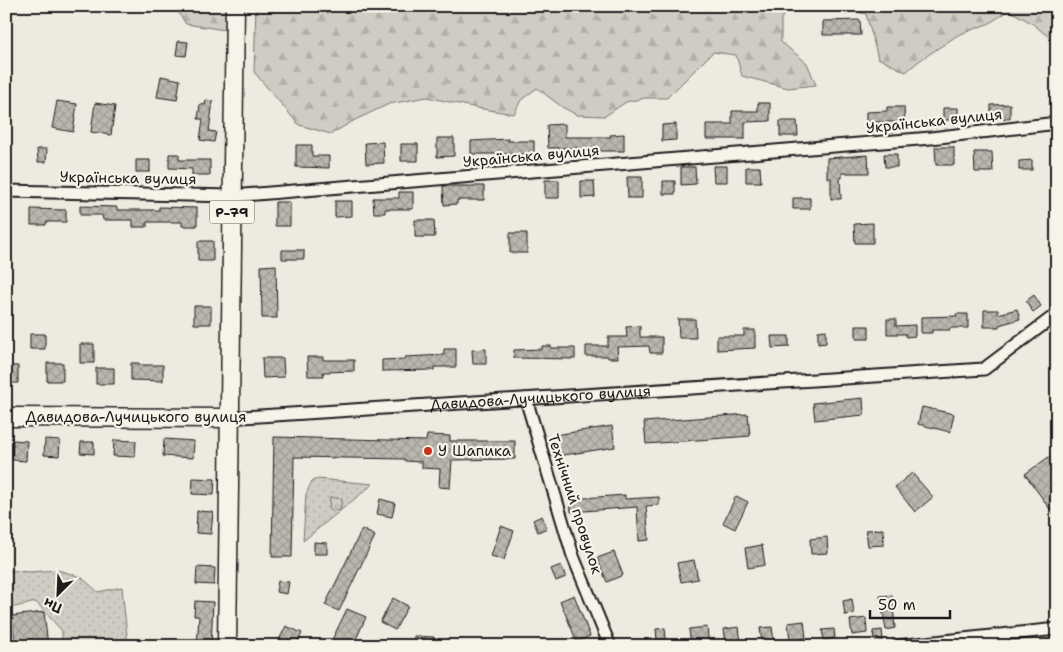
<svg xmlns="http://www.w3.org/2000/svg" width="1063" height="652" viewBox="0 0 1063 652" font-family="'Shantell Sans',sans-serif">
  <defs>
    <pattern id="grass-dots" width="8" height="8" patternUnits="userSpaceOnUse" patternTransform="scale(1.25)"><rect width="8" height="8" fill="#cfccc3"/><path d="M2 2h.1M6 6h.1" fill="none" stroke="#b1afa7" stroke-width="1.8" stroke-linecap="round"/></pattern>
    <pattern id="forest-firs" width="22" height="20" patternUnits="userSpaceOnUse" patternTransform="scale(1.25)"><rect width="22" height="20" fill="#cfccc3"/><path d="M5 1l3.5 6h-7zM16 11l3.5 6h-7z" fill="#b1afa7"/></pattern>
    <pattern id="park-tufts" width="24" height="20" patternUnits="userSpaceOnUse" patternTransform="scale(1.25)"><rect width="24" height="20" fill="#cfccc3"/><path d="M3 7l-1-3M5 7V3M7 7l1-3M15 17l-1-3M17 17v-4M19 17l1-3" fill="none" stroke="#b1afa7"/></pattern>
    <pattern id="building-cross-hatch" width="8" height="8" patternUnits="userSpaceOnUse" patternTransform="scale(1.25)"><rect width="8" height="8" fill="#bab7af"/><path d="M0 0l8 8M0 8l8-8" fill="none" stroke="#9f9d96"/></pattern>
  </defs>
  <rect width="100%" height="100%" fill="#eeeae0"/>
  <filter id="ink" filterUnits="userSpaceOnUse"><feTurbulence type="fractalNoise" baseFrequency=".02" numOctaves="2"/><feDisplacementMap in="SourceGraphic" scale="10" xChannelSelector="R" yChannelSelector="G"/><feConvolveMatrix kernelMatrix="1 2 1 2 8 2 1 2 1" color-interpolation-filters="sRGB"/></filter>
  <g filter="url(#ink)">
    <path fill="url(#grass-dots)" stroke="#767470" d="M 318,479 L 373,484 L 303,541 L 306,494 L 312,481 Z
      M 6,570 L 29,572 L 58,570 L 81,577 L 98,592 L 122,587 L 128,646 L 62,646 L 62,631 L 36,602 L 6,609 Z"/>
    <path fill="url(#forest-firs)" stroke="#767470" d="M 174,6 L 227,6 L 225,30 L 186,24 Z
      M 256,6 L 789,6 L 781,19 L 781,42 L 807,63 L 816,85 L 788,88 L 742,76 L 736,55 L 713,52 L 667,98 L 645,98 L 626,102 L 605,116 L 577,115 L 562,107 L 537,88 L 521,100 L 514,114 L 477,108 L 427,97 L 389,104 L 355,120 L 331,134 L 299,125 L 254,72 Z
      M 829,6 L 1057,6 L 1057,44 L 1033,24 L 1009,10 L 990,23 L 958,35 L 919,61 L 906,72 L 878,58 L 866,14 Z"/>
    <path fill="url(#park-tufts)" stroke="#767470" d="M 330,497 L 342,499 L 340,511 L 329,509 Z"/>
    <path fill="url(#building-cross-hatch)" stroke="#1c1c1c" d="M 860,20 L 861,35 L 823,35 L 823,21 Z
      M 178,41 L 188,42 L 186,56 L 176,55 Z
      M 161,76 L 180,80 L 177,100 L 157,97 Z
      M 206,100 L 213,101 L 209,131 L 216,132 L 214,142 L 200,140 L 203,119 L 198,119 L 200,104 L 205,105 Z
      M 57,101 L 77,104 L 73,132 L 52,128 Z
      M 95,103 L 115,106 L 111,135 L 91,132 Z
      M 758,103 L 770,103 L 770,121 L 745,122 L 745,139 L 706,139 L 706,124 L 732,124 L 732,111 L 758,111 Z
      M 1010,104 L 1010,118 L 991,119 L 991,105 Z
      M 887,107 L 904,107 L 905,122 L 866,122 L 866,112 L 887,111 Z
      M 943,108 L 958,108 L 958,120 L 943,120 Z
      M 780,121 L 797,121 L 798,136 L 780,136 Z
      M 565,124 L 565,137 L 611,137 L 610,135 L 624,134 L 624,151 L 581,151 L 581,148 L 548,148 L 547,125 Z
      M 676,124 L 676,140 L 662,141 L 662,125 Z
      M 437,138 L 454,138 L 454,156 L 437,157 Z
      M 508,139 L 508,141 L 534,141 L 534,154 L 471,154 L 471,141 Z
      M 383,142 L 384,163 L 366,164 L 365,143 Z
      M 401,144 L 418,144 L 418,161 L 401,161 Z
      M 296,145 L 312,145 L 312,156 L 329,156 L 329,168 L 296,167 Z
      M 935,147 L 954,147 L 954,165 L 936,165 Z
      M 37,149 L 47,149 L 46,162 L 38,162 Z
      M 974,152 L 992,152 L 993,172 L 975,172 Z
      M 169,154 L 179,154 L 179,160 L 210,160 L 210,175 L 192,175 L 192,169 L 169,168 Z
      M 884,154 L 897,154 L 897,167 L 885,167 Z
      M 868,155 L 869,173 L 842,173 L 842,178 L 840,178 L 841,199 L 831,199 L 831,178 L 827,178 L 827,158 Z
      M 136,160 L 150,160 L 150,172 L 136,172 Z
      M 1032,160 L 1032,170 L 1019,170 L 1019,161 Z
      M 713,166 L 727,166 L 727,182 L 714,182 Z
      M 681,167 L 695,167 L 696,184 L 681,185 Z
      M 746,167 L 760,167 L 761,182 L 746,182 Z
      M 627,177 L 642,177 L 642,198 L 628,198 Z
      M 545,180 L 559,180 L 559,198 L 545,198 Z
      M 581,181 L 594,181 L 595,197 L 581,198 Z
      M 663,181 L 675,181 L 675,194 L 663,194 Z
      M 443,186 L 484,186 L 484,200 L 457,200 L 457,204 L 444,205 Z
      M 399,192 L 413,192 L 413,209 L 385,209 L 385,213 L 374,213 L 373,198 L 399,198 Z
      M 793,198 L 810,198 L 810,209 L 793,209 Z
      M 335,201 L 352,201 L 352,216 L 335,217 Z
      M 275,202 L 290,202 L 290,226 L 275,226 Z
      M 80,206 L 117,207 L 117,210 L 159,210 L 159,207 L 197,208 L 197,226 L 182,226 L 182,222 L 147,222 L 147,227 L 133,227 L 133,220 L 103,220 L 102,215 L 80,215 Z
      M 31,209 L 66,210 L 66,222 L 46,222 L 46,225 L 31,225 Z
      M 415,220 L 434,220 L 435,237 L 415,237 Z
      M 873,223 L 873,243 L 855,243 L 854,224 Z
      M 510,233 L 527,233 L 527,253 L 510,253 Z
      M 198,241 L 213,241 L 213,261 L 198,261 Z
      M 282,250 L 304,250 L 304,259 L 282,259 Z
      M 276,265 L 277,318 L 262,318 L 261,266 Z
      M 1034,295 L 1041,306 L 1033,312 L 1026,301 Z
      M 194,306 L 211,306 L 211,324 L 194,324 Z
      M 1017,309 L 1020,319 L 999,325 L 999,327 L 984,327 L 984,310 L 998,310 L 998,314 Z
      M 956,314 L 968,314 L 968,328 L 950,328 L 950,330 L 932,330 L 932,333 L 921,333 L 921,317 L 957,316 Z
      M 678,319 L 695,319 L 696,338 L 679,338 Z
      M 887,319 L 896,319 L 896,326 L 915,325 L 915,336 L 906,337 L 906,334 L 887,334 Z
      M 640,326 L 640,337 L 662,337 L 662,353 L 650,353 L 649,346 L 617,347 L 618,358 L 608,358 L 608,356 L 586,356 L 586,346 L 608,346 L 608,337 L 627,337 L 626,327 Z
      M 856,326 L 869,326 L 869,339 L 856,339 Z
      M 744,330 L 755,330 L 755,348 L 717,350 L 717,336 L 744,336 Z
      M 826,330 L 826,343 L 818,344 L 818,331 Z
      M 30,334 L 45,334 L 45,349 L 30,349 Z
      M 771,336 L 789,336 L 789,347 L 772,348 Z
      M 80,344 L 94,344 L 94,363 L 80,363 Z
      M 542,346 L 551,346 L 551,348 L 575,348 L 575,359 L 514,358 L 514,350 L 542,349 Z
      M 444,349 L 456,349 L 456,367 L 434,367 L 434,370 L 382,371 L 382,360 L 405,359 L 405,357 L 444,355 Z
      M 486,349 L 486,364 L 473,364 L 472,350 Z
      M 307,357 L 323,357 L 323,360 L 354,360 L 354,371 L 323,372 L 324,376 L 308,376 Z
      M 262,358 L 283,358 L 284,377 L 263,378 Z
      M 47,363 L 63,363 L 63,381 L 47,381 Z
      M 131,363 L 139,363 L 139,365 L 163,365 L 163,381 L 131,380 Z
      M 6,366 L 18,366 L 18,383 L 6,383 Z
      M 96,368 L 114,368 L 114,384 L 96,384 Z
      M 863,398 L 864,415 L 815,420 L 813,403 Z
      M 922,407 L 954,414 L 950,432 L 918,424 Z
      M 748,414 L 750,436 L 646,444 L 644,422 Z
      M 612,426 L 615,447 L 558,456 L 555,435 Z
      M 427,435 L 450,436 L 450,441 L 515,441 L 515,459 L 452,460 L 450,488 L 439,487 L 440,469 L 422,468 L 422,462 L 405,461 L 405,459 L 294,457 L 292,557 L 272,557 L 274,437 L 426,441 Z
      M 45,439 L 60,440 L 59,456 L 44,455 Z
      M 164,439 L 194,441 L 193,458 L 163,456 Z
      M 13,440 L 27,441 L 26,461 L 12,460 Z
      M 114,440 L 136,441 L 135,457 L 113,456 Z
      M 81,442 L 94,442 L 94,454 L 80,453 Z
      M 1057,451 L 1057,519 L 1025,474 Z
      M 912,473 L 933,497 L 915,512 L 895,487 Z
      M 193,478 L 215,479 L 214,495 L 192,494 Z
      M 625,495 L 625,499 L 659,497 L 659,505 L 646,506 L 649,540 L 639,541 L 637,507 L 571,512 L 570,499 Z
      M 736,496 L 748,502 L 735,529 L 723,523 Z
      M 380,499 L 395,503 L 392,517 L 377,514 Z
      M 197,511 L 213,512 L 211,534 L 196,533 Z
      M 542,516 L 547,528 L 538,532 L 533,520 Z
      M 501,526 L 514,531 L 504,560 L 491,556 Z
      M 362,529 L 375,536 L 339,611 L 325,605 Z
      M 883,529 L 884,545 L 868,546 L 866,530 Z
      M 827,537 L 828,553 L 811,554 L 810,539 Z
      M 314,542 L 327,543 L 327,554 L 314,554 Z
      M 762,545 L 765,565 L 748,568 L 745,548 Z
      M 614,552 L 623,575 L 607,582 L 597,558 Z
      M 694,560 L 698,579 L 681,582 L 677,563 Z
      M 561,565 L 566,577 L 556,581 L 551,569 Z
      M 197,567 L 215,568 L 214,585 L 196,584 Z
      M 278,581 L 289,582 L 287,594 L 276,592 Z
      M 574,595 L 590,636 L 577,642 L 560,601 Z
      M 892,595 L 895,628 L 886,630 L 880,596 Z
      M 393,598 L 408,606 L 395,630 L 380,622 Z
      M 852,599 L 854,614 L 845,615 L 843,601 Z
      M 195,601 L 213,602 L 211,646 L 197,646 L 199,616 L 194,616 Z
      M 347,609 L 366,617 L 353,646 L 329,646 Z
      M 44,612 L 48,646 L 15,646 L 12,616 Z
      M 866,618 L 867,633 L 852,635 L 850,620 Z
      M 804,621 L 806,638 L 790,640 L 788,623 Z
      M 286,626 L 302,633 L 296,646 L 276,646 Z
      M 707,627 L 709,646 L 691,646 L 689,629 Z
      M 739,627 L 741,643 L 726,644 L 724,629 Z
      M 772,627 L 774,641 L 762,643 L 760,628 Z
      M 665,628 L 666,639 L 657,640 L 656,629 Z
      M 834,629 L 835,638 L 824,640 L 822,630 Z
      M 882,630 L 883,640 L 874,640 L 873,631 Z
      M 414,636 L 434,637 L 433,646 L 414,646 Z"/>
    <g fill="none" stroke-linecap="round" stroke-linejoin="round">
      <defs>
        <g id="minor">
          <path d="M 6,191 L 232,196 L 931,138 L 1057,123"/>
          <path d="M 526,399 L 573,556 L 610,646"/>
          <path id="s1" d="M 229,418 L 984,369 L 1057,314"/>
          <path d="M 897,646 L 1057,629"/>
        </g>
        <path id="primary" d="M 6,417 L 229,418
          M 227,646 L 235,6"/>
      </defs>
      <use href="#minor" stroke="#1c1c1c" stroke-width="15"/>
      <use href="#primary" stroke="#1c1c1c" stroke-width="21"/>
      <use href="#minor" stroke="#f7f3e8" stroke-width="11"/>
      <use href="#primary" stroke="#f7f3e8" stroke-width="18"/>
    </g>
  </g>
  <circle fill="#c8321e" stroke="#f7f3e8" stroke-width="2" cx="428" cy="451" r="5"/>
  <g text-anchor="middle" stroke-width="4.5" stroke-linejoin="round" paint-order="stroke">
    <rect fill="#f7f3e8" stroke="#5e5c59" stroke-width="1" x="209.5" y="200.5" width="45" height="23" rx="4"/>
    <g font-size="14" font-weight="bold" fill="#1c1c1c">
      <text x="232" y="217">Р-79</text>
    </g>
    <g font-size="15" fill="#1c1c1c" stroke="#f7f3e8">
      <text transform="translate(934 121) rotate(-6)" y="5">Українська вулиця</text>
      <text transform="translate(531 156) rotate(-5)" y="5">Українська вулиця</text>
      <text transform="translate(128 178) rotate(1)" y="5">Українська вулиця</text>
      <text dy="5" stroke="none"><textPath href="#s1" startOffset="312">Давидова-Лучицького вулиця</textPath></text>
      <text x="136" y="422">Давидова-Лучицького вулиця</text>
      <text transform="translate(575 504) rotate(72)" y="5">Технічний провулок</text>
    </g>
    <g font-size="15" fill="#1c1c1c" stroke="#f7f3e8" text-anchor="start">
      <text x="438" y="456">У Шапика</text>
    </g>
  </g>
  <rect width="1063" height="652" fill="none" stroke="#f7f3e8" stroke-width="25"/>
  <rect x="12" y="12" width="1038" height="627" fill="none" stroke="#1c1c1c" stroke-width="2" filter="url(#ink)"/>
  <g transform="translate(58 594) rotate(204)" stroke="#f7f3e8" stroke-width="4" paint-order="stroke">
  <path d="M0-4L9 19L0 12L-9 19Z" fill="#1c1c1c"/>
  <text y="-8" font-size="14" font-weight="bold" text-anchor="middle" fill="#1c1c1c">Пн</text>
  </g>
  <path d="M870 610v8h80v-8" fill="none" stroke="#1c1c1c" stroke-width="2.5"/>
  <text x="878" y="610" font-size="15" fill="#1c1c1c" stroke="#f7f3e8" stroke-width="4" paint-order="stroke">50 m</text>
</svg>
